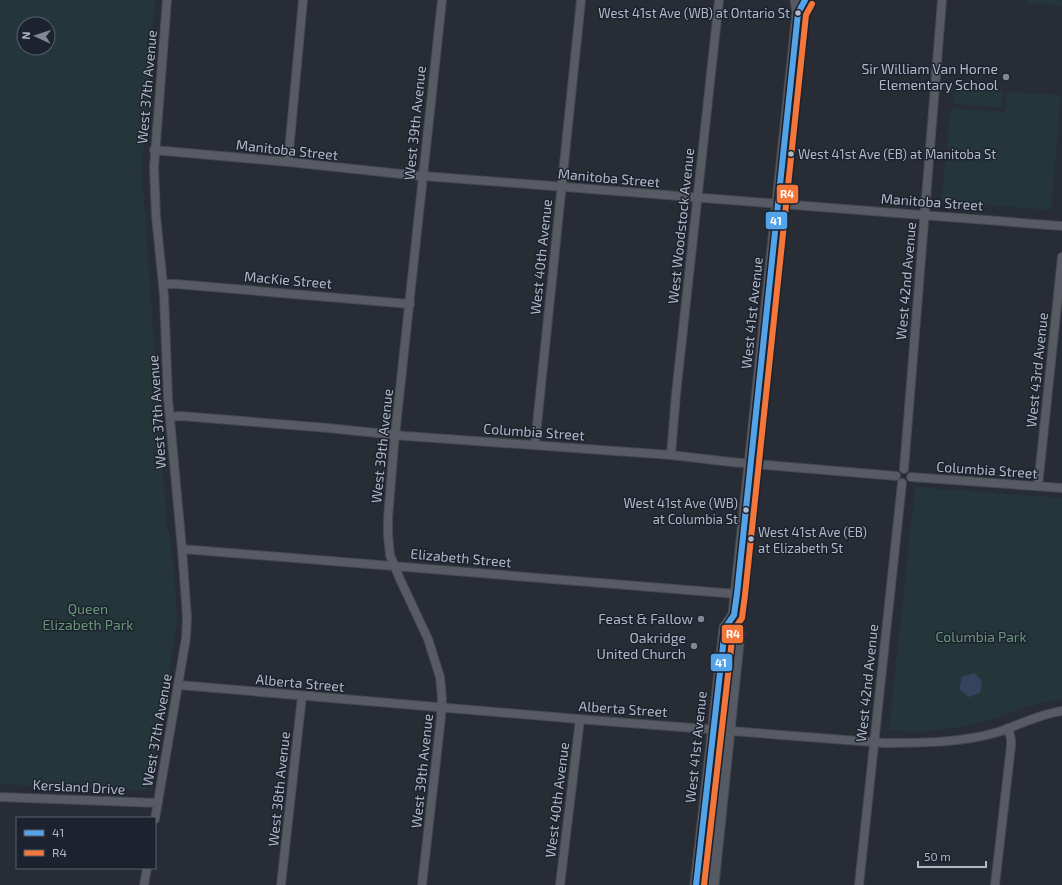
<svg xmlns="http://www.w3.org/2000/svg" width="1062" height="885" viewBox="0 0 1062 885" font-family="'Exo 2',sans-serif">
  <rect width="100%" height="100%" fill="#282c35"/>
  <path fill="#25363a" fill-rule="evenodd" d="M 0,0 L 155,0 L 142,173 L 167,527 L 170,536 L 175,580 L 177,622 L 167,689 L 164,696 L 156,751 L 146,791 L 0,784 ZM 24,24 L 48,24 L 48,48 L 24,48 Z
    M 1026,0 L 1062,0 L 1062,6 L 1026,3 Z
    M 954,87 L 1003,91 L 1002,108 L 953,104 Z
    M 1007,92 L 1061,95 L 1051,210 L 941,202 L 951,108 L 1004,112 Z
    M 915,487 L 1062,498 L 1062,699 L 1037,703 L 999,717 L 960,727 L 920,732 L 889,730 Z"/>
  <path fill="#35445d" d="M 974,673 L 982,681 L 980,693 L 969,697 L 959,689 L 962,677 Z"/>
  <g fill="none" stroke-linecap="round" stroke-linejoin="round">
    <defs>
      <path id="street" d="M 154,150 L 288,162 L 411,175 L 1062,226
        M 288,162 L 303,0
        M 163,284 L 176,284 L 410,304
        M 170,417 L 181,416 L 328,428 L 406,436 L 671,455 L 731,462 L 896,476
        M 535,444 L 581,0
        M 671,455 L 676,394 L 719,0
        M 904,469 L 942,0
        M 911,477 L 1062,488
        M 1038,486 L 1062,257
        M 182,549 L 737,594
        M 179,685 L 590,720 L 885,743 C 923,743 961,743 998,732 C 1019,725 1040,714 1062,711
        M 0,797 L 158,803
        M 155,819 L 186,638 L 187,617 L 182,549 L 168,398 L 164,295 L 156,216 L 154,168 L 167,0
        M 144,885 L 147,868
        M 281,885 L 302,696
        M 422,885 L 441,717 L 442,698 L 440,677 L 428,639 L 399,577 L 390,555 L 388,535 L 388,518 L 394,445 L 442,0
        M 560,885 L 580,719
        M 859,885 L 902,483
        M 995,885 L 1011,746 L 1011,739 L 1008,728"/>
      <path id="secondary" d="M 696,885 L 725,628 L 734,615
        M 713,885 L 739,633 L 734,615 L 798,13 L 796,0"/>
    </defs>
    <use href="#street" stroke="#44474e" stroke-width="10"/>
    <use href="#secondary" stroke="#44474e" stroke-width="13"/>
    <use href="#street" stroke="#585b63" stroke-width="8"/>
    <use href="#secondary" stroke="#565a62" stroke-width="11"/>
    <defs>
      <path id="bus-1" d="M 696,885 L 725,628 L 734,615 L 737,594 L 798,13 L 805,0"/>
      <path id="bus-2" d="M 704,885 L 733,631 L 742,618 L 745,595 L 806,15 L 812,4"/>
    </defs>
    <use href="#bus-1" stroke="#1c232f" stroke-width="9"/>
    <use href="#bus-2" stroke="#1c232f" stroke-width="9"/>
    <use href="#bus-1" stroke="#53a3e8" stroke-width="6"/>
    <use href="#bus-2" stroke="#f5763a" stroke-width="6"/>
  </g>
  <g fill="#b2b8c6" stroke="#1c232f" stroke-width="1.5">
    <circle cx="798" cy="13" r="3.5"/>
    <circle cx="791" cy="154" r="3.5"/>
    <circle cx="746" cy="510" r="3.5"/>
    <circle cx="751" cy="539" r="3.5"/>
  </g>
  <g fill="#828793" stroke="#1c232f" stroke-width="1.5">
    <circle cx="1006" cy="77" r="4"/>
    <circle cx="701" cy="619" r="4"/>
    <circle cx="694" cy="646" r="4"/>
  </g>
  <g text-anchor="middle" stroke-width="3" stroke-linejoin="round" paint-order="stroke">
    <g font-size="13" fill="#b2b8c6" stroke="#1c232f" text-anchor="end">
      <text x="790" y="18">West 41st Ave (WB) at Ontario St</text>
      <text x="798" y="159" text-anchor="start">West 41st Ave (EB) at Manitoba St</text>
      <text x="738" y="508">West 41st Ave (WB)<tspan x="738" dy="16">at Columbia St</tspan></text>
      <text x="758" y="537" text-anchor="start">West 41st Ave (EB)<tspan x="758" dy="16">at Elizabeth St</tspan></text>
    </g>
    <g font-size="14" fill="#b2b8c6" stroke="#1c232f" text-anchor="end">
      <text x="998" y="74">Sir William Van Horne<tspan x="998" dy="16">Elementary School</tspan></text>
      <text x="693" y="624">Feast &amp; Fallow</text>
      <text x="686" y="643">Oakridge<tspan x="686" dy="16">United Church</tspan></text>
    </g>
    <g font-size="14" fill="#b2b8c6" stroke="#1c232f">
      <text transform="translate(147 87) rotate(-85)" y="5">West 37th Avenue</text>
      <text transform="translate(415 123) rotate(-84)" y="5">West 39th Avenue</text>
      <text transform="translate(287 150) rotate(6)" y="5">Manitoba Street</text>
      <text transform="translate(609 178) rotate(5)" y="5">Manitoba Street</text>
      <text transform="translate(932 202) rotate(4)" y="5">Manitoba Street</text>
      <text transform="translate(681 226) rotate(-84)" y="5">West Woodstock Avenue</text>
      <text transform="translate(541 257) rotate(-84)" y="5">West 40th Avenue</text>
      <text transform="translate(288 280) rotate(5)" y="5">MacKie Street</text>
      <text transform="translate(906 281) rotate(-85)" y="5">West 42nd Avenue</text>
      <text transform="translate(752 313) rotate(-84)" y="5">West 41st Avenue</text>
      <text transform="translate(1037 370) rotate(-84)" y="5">West 43rd Avenue</text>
      <text transform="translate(157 412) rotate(-94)" y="5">West 37th Avenue</text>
      <text transform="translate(534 432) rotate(4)" y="5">Columbia Street</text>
      <text transform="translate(382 446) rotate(-84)" y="5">West 39th Avenue</text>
      <text transform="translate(987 470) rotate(4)" y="5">Columbia Street</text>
      <text transform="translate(461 558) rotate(5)" y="5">Elizabeth Street</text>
      <text transform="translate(300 683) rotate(5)" y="5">Alberta Street</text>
      <text transform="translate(867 683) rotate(-84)" y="5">West 42nd Avenue</text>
      <text transform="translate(623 709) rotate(4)" y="5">Alberta Street</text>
      <text transform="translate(157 730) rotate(-80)" y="5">West 37th Avenue</text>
      <text transform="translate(696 747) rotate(-84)" y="5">West 41st Avenue</text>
      <text transform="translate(422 771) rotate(-84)" y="5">West 39th Avenue</text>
      <text transform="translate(79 787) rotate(3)" y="5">Kersland Drive</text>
      <text transform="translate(279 789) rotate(-84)" y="5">West 38th Avenue</text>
      <text transform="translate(557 800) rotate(-83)" y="5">West 40th Avenue</text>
    </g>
    <g font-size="14" fill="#699777" stroke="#1c232f">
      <text x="88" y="614">Queen<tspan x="88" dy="16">Elizabeth Park</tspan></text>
      <text x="981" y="642">Columbia Park</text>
    </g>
  </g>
  <g stroke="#1c232f" stroke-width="1.5">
    <rect x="776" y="184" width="23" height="20" rx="4" fill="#f5763a"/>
    <rect x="765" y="211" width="23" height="19" rx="4" fill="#53a3e8"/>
    <rect x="721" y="624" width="23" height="20" rx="4" fill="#f5763a"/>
    <rect x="710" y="653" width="23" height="19" rx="4" fill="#53a3e8"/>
  </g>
  <g font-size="11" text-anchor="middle" font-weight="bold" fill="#fff">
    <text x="787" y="198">R4</text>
    <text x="776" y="225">41</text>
    <text x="733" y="638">R4</text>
    <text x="721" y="667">41</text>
  </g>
  <rect x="16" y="817" width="140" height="52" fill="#1c232f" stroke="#585f6b"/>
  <rect x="24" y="830" width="20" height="6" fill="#53a3e8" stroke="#585f6b"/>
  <text x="52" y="837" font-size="12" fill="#b2b8c6">41</text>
  <rect x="24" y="850" width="20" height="6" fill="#f5763a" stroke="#585f6b"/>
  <text x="52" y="857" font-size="12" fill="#b2b8c6">R4</text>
  <g transform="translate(36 36) rotate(273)"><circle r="19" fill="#1c232f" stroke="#585f6b"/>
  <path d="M0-3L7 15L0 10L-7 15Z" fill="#828793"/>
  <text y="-6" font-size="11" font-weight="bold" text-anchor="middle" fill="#b2b8c6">N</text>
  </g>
  <path d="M918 861v6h68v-6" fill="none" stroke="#b2b8c6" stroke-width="2"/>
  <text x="924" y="861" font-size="12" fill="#b2b8c6" stroke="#1c232f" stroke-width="3" paint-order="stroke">50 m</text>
</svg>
